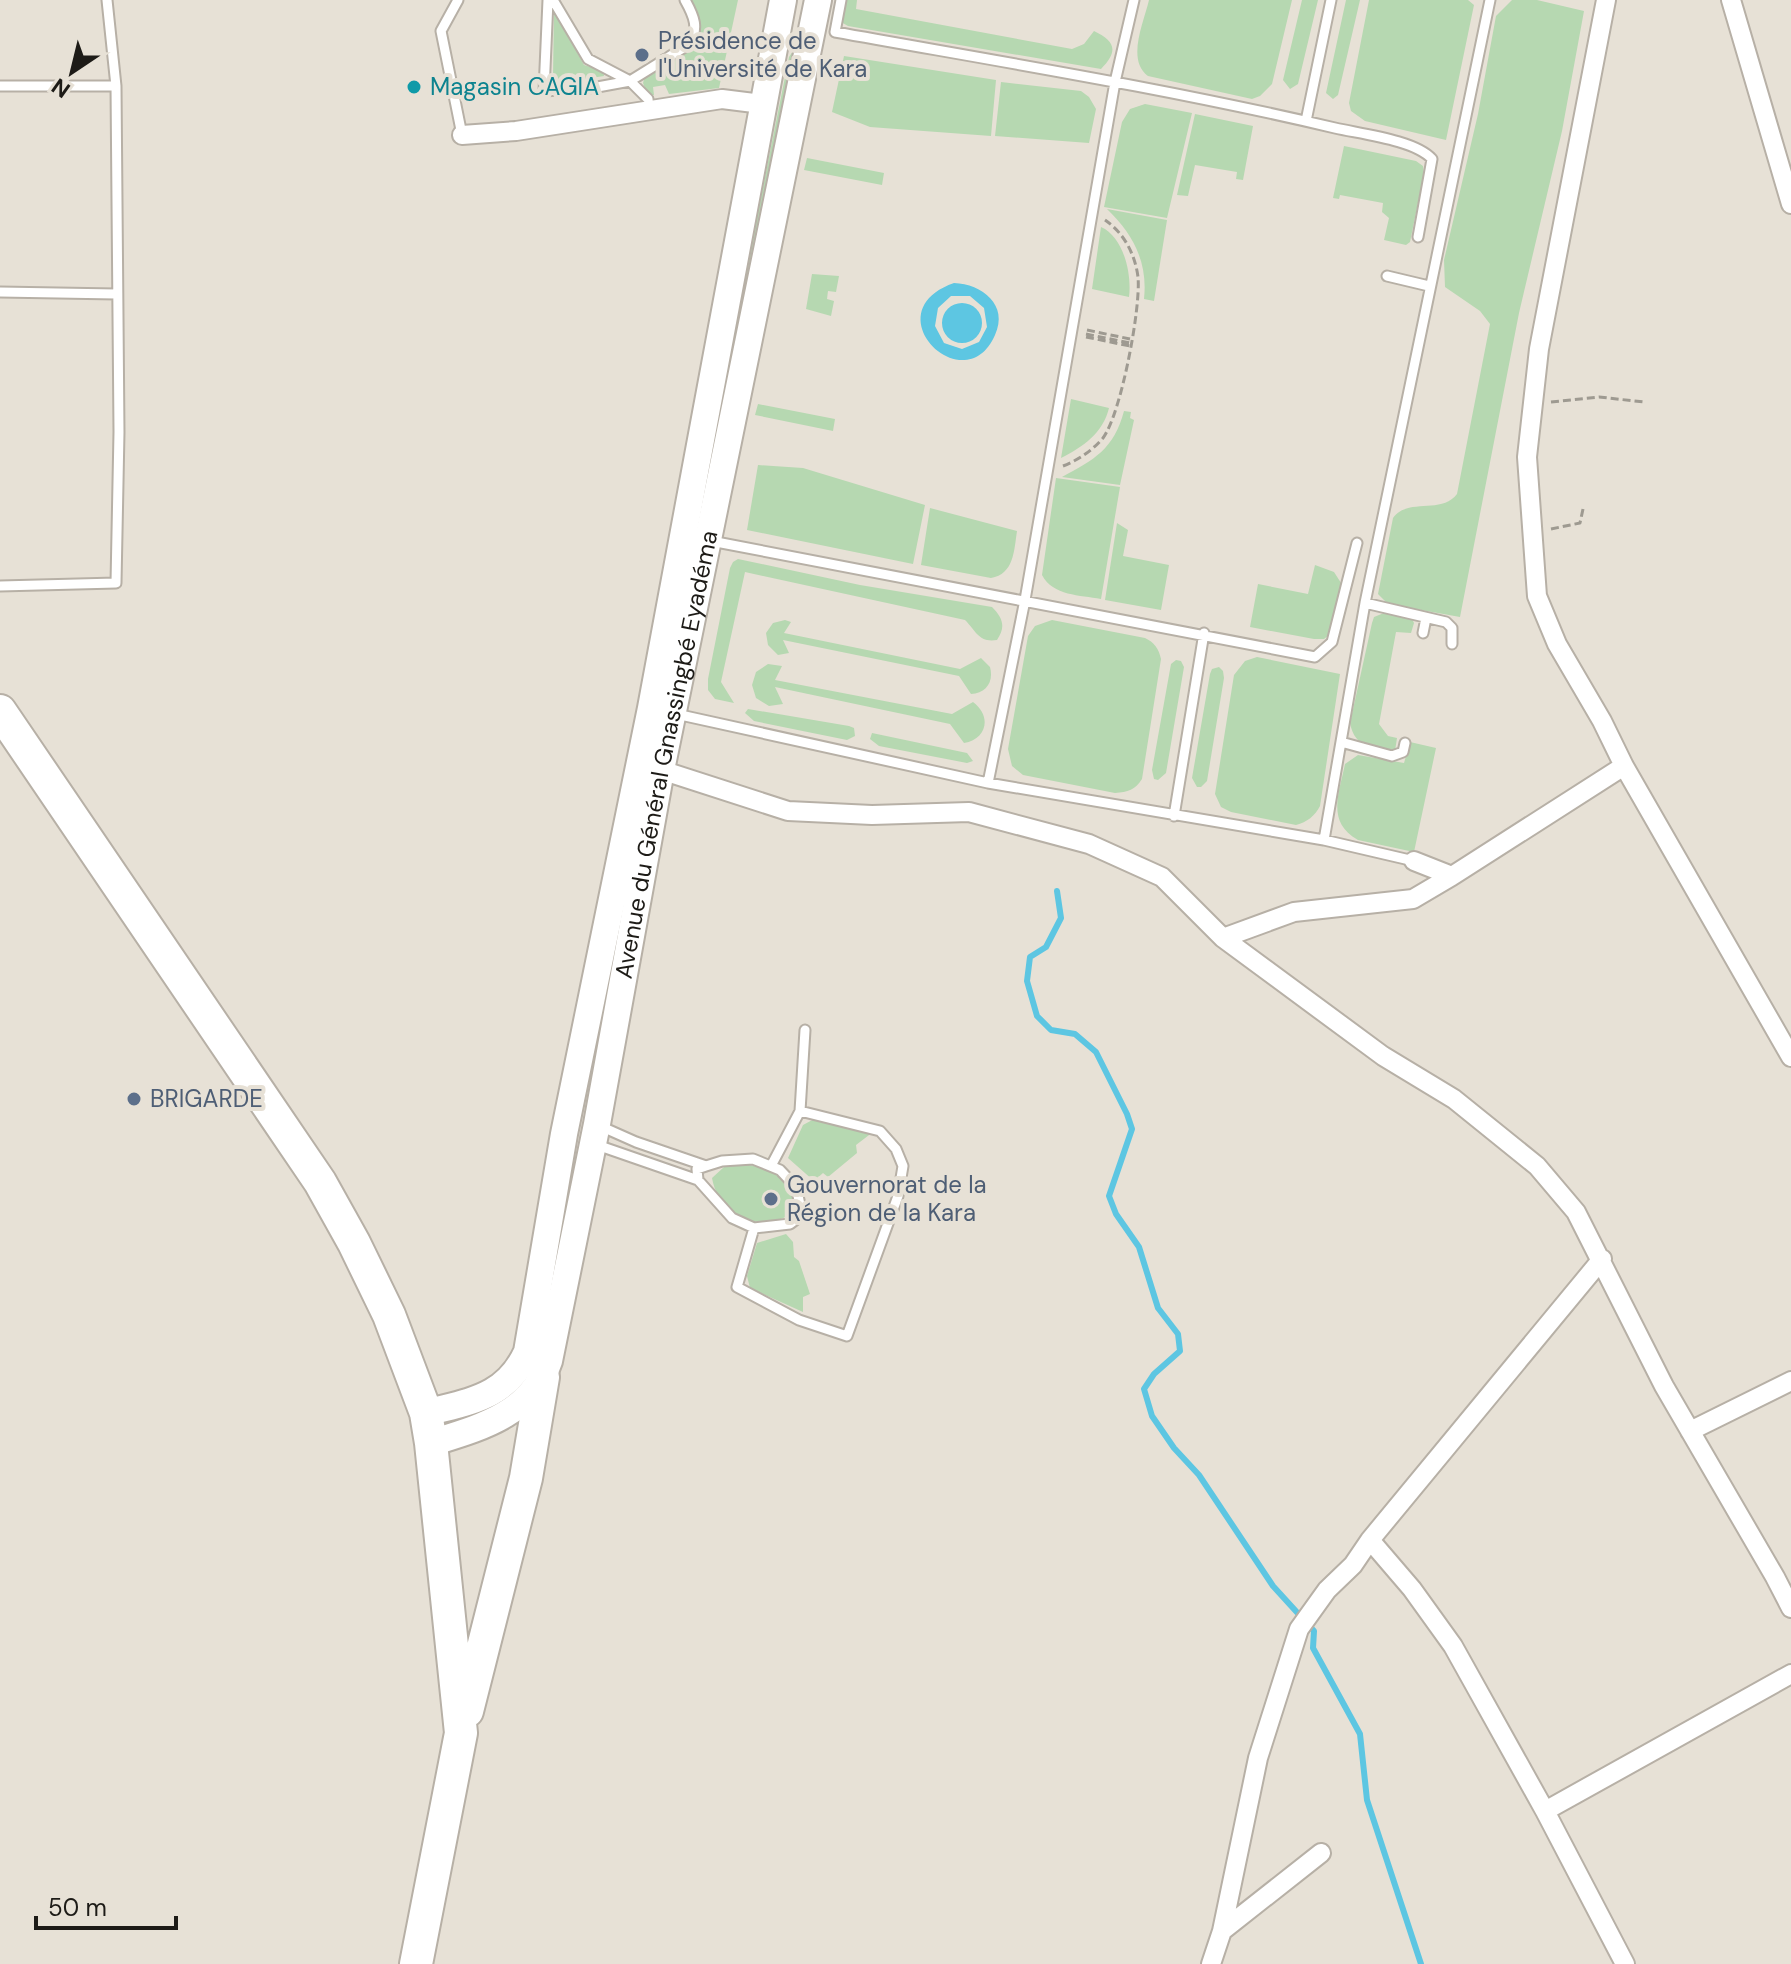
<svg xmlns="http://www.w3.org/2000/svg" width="1791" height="1964" viewBox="0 0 1791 1964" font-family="'DM Sans',sans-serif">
  <rect width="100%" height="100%" fill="#e7e1d6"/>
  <path fill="#b6d8b1" d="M 689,0 L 738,0 L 719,88 L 669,94 L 665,85 L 653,87 L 654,95 L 648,96 L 643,83 L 645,76 L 692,48 C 704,31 699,17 689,0 Z
    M 844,0 L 857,0 L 856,9 L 1072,49 L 1084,44 L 1094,31 C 1115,41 1119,51 1101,69 L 848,26 L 841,22 Z
    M 1149,0 L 1292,0 L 1272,84 L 1260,96 L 1252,99 L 1148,76 C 1126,60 1144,22 1149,0 Z
    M 1302,0 L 1318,0 L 1298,84 L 1290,89 L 1283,80 Z
    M 1346,0 L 1360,0 L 1338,95 L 1333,99 L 1326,93 Z
    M 1369,0 L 1468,0 L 1474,5 L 1446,140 L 1365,121 L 1351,111 L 1349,103 Z
    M 1512,0 L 1537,0 L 1584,11 L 1562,131 L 1519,313 L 1460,617 L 1388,604 L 1378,594 L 1393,518 C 1408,497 1441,515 1457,494 L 1490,324 L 1480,311 L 1445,287 L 1444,260 L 1478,114 L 1496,16 Z
    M 554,10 L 584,65 L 603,71 L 604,76 L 559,83 L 553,77 Z
    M 793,51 L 796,52 L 710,503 L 701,498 L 789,57 Z
    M 844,56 L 996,80 L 991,136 L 870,127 L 832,112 Z
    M 1001,82 L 1081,91 L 1089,97 L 1096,109 L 1089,143 L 995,136 Z
    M 1145,104 L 1192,113 L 1167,218 L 1104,207 L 1122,122 L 1130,109 Z
    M 1195,114 L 1253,126 L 1243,180 L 1236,179 L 1237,172 L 1195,165 L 1188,196 L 1177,195 Z
    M 1344,146 L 1416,161 L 1423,166 L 1424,173 L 1410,242 L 1406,245 L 1384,240 L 1389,218 L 1382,212 L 1383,203 L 1340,195 L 1339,199 L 1333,198 Z
    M 807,158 L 884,173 L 882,185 L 804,170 Z
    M 1107,209 L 1167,220 L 1154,301 L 1144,299 C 1148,262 1133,234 1107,209 Z
    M 1101,227 C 1124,237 1132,275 1129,297 L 1092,289 Z
    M 812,274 L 839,276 L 836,292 L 828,291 L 827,299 L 834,301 L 831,316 L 806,309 Z
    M 1071,399 L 1109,408 C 1103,433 1083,447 1061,458 Z
    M 758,404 L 835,419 L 833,431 L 755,415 Z
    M 1124,411 L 1131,412 L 1130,418 L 1134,420 L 1120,485 L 1062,477 C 1094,460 1114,449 1124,411 Z
    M 758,465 L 803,468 L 925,505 L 913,564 L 747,530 Z
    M 1056,478 L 1120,487 L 1101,599 C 1080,595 1053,596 1042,575 Z
    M 930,508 L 1017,531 C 1014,551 1014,574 991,578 L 921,565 Z
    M 1117,523 L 1128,530 L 1123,556 L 1169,565 L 1161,610 L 1105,600 Z
    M 738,559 L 860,585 L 992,607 C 1003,618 1006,627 997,640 C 979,643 976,631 965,620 L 745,572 L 721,682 L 734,703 L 715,699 L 708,690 L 708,679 L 730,568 L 733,562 Z
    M 1315,565 L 1334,572 L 1343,586 L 1329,635 L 1324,639 L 1314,639 L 1250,627 L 1258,584 L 1308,594 Z
    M 1384,613 L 1412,619 L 1414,623 L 1411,633 L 1396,632 L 1379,724 L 1388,736 L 1397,738 L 1395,751 C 1373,747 1355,749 1350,723 L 1372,623 L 1374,617 Z
    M 785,620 L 791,622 L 784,633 L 960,669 L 981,658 L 990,667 C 994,682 986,693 971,694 L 959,676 L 783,640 L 789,653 L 778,655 L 768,645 L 766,633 L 773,623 Z
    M 1052,620 L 1145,638 C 1154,642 1159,649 1161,659 L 1142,779 C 1135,790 1128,792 1115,793 L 1023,775 L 1012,766 L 1008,749 L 1028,636 L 1035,626 Z
    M 1257,657 L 1340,674 L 1320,806 C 1315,816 1307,822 1296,825 L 1231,812 L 1221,807 L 1215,794 L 1234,675 L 1245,661 Z
    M 1176,660 L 1181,661 L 1184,667 L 1166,773 L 1158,780 L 1154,779 L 1152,770 L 1171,664 Z
    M 768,664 L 782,666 L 775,680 L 952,714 L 973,702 C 992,716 987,739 964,743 L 950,724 L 775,687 L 783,704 L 769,706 L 756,698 L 752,685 L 756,672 Z
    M 1219,667 L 1223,671 L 1224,678 L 1207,781 L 1201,787 L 1197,787 L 1192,778 L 1210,674 L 1212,669 Z
    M 748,709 L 849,726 L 854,728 L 855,736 L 847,740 L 754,721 L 745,713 Z
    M 872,733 L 967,753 L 973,761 L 967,763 L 879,746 L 870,739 Z
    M 1410,742 L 1436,748 L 1414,852 L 1358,840 C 1326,822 1339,794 1345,764 L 1358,755 L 1404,763 Z
    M 816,1118 L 873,1132 L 856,1145 L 857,1153 L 828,1177 L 823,1173 L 814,1181 L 788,1158 L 803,1125 Z
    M 739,1163 C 768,1168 795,1175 797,1209 C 766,1237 719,1218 712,1178 L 724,1167 Z
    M 786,1234 L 793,1242 L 794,1257 L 799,1261 L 810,1294 L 803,1297 L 803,1312 L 750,1288 L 747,1276 L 757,1243 Z"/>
  <path fill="#5dc6e2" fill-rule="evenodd" d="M 954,283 C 982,284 1009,305 995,335 C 965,404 871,312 954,283 ZM 951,296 L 970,296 L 984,308 L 987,327 L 979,342 L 962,349 L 944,343 L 935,326 L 938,308 Z
    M942 323a20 20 0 1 1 40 0a20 20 0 1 1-40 0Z"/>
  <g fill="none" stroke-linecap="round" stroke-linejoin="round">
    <path stroke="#5dc6e2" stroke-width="6" d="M 1057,891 L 1061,918 L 1046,947 L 1030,957 L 1027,981 L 1037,1016 L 1051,1030 L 1075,1034 L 1096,1052 L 1127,1114 L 1132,1129 L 1109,1196 L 1116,1214 L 1139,1247 L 1158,1308 L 1178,1334 L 1180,1351 L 1154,1374 L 1144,1389 L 1152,1416 L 1174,1448 L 1199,1475 L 1273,1586 L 1314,1631 L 1313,1648 L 1360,1734 L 1367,1800 L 1421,1964"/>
    <defs>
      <path id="service" d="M 458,0 L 441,31 L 462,135
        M 548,0 L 544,91 L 592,88 L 630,81 L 688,45 C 700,29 694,16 685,0
        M 553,0 L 588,59 L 630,81 L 648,99 L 649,110
        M 841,0 L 835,32 C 1002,62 1170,89 1335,128 C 1361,134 1415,140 1432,159 L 1418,237
        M 0,86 L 116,86
        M 1306,121 L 1331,0
        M 1387,276 L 1429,286
        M 0,292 L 116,294
        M 711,541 L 1315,657 L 1332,642 L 1357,543
        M 0,586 L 116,583 L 119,432 L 116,86 L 107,0
        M 1365,603 L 1446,622 L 1452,628 L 1452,644
        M 1423,633 L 1426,618
        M 676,714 L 988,783 L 1324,840 L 1414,861
        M 1341,742 L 1392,756 L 1403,752 L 1405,743
        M 988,783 L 1025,600 L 1115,82 L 1134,0
        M 1174,816 L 1204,633
        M 1324,840 L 1365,603 L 1490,0
        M 800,1111 L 805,1030
        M 600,1126 L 636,1142 L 706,1166 L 722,1161 L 753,1159 L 780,1170 L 796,1187 L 801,1209 L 798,1218 L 790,1224 L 754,1228 L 732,1218 L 698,1180 L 697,1169 L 706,1166
        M 597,1145 L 698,1180
        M 754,1228 L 737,1287 L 799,1320 L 847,1336 L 898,1196 L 903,1166 L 896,1149 L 880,1131 L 800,1111 L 771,1166"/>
      <path id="minor" d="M 1606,0 L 1539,349 L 1527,457 L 1537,596 L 1557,644 L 1602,721 L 1624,766 L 1791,1057
        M 1731,0 L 1791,204
        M 462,135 L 516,131 L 722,99 L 762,104
        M 661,770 L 788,811 L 872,815 L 969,812 L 1089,844 L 1162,877 L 1223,938 L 1383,1056 L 1454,1099 L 1537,1166 L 1576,1212 L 1664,1386 L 1775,1577 L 1791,1608
        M 1414,861 L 1452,876 L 1624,766
        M 1223,938 L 1294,912 L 1413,899 L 1452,876
        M 1690,1431 L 1791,1381
        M 1370,1540 L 1412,1589 L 1453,1646 L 1545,1811 L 1625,1964
        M 1545,1811 L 1791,1674
        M 1222,1931 L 1321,1853
        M 1211,1964 L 1222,1931 L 1258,1758 L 1299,1629 L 1327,1590 L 1353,1565 L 1370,1540 L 1602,1259"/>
      <g id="secondary">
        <path d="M 426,1413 C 470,1401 506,1398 527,1352 L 564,1134 L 651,708 L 783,0"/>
        <path id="s1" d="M 431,1443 C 479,1428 531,1415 549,1361 L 597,1124 L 661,770 L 818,0"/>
      </g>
      <path id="trunk" d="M 0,711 L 320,1182 L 354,1243 L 389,1315 L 426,1413 L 431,1443 L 461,1733 L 416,1964
        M 467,1711 L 526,1478 L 543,1377"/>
    </defs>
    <use href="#service" stroke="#b7b0a6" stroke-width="13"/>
    <use href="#minor" stroke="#b7b0a6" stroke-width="22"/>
    <use href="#secondary" stroke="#b7b0a6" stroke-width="30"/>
    <use href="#trunk" stroke="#b7b0a6" stroke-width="36"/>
    <path stroke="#9e9a91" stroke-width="3" stroke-dasharray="8 4" stroke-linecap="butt" d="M 1087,330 L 1130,339
      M 1086,334 L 1130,343
      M 1086,337 L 1130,346
      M 1551,402 L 1599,397 L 1644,402
      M 1063,466 C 1078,460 1092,451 1103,438 C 1121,414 1141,308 1138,277 C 1135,254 1124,233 1105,220
      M 1551,529 L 1580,523 L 1583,509"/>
    <use href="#service" stroke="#fff" stroke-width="9"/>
    <use href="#minor" stroke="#fff" stroke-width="18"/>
    <use href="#secondary" stroke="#fff" stroke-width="26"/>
    <use href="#trunk" stroke="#fff" stroke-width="32"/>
  </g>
  <g fill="#5c6f8a" stroke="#e7e1d6" stroke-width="3">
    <circle cx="642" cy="55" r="8"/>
    <circle cx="134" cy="1099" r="8"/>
    <circle cx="771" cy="1199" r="8"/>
  </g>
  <circle fill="#0f9aa8" stroke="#e7e1d6" stroke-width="3" cx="414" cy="87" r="8"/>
  <g text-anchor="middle" stroke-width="8" stroke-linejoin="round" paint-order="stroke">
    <g font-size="24" fill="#4e5e75" stroke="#e7e1d6" text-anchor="start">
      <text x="658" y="49">Présidence de<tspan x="658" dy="28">l'Université de Kara</tspan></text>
      <text x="150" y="1107">BRIGARDE</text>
      <text x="787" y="1193">Gouvernorat de la<tspan x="787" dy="28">Région de la Kara</tspan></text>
    </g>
    <g font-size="24" fill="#0d838f" stroke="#e7e1d6" text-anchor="start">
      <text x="430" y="95">Magasin CAGIA</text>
    </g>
    <g font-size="24" fill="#1d1b17" stroke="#e7e1d6">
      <text dy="8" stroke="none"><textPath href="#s1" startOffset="768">Avenue du Général Gnassingbé Eyadéma</textPath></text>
    </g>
  </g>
  <g transform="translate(72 72) rotate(215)" stroke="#e7e1d6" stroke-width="6" paint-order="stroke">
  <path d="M0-6L14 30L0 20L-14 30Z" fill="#1d1b17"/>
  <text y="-12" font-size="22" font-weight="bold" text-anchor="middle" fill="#1d1b17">N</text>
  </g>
  <path d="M36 1916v12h140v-12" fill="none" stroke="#1d1b17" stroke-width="4"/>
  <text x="48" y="1916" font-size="24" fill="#1d1b17" stroke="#e7e1d6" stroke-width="6" paint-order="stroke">50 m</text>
</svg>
